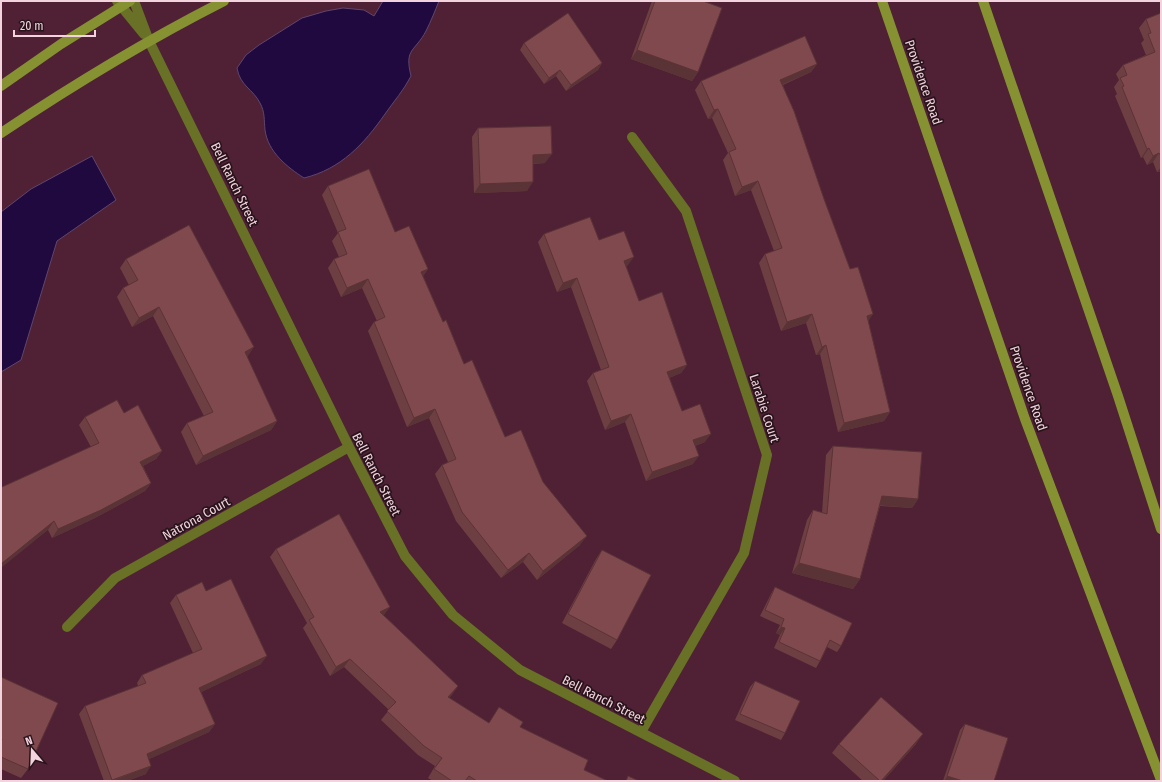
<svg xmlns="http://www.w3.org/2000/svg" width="1162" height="782" viewBox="0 0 1162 782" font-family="'Fira Sans Condensed',sans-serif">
  <rect width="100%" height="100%" fill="#502135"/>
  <path fill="#1f093f" stroke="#5f466f" d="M 383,1 L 439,1 C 435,11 431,21 426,31 C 415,52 404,48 411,76 C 404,90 394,101 385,114 C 364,144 341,169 304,178 C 287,167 268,152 265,130 C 264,120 265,112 260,103 C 253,89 240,86 237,68 L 246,55 L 259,45 L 302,18 L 326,11 L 343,8 L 364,10 L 374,16 Z
    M 92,156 L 116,200 L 57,241 L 21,360 L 1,372 L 1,212 L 31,189 Z"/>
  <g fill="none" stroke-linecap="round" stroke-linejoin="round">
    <path stroke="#687126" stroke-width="10" d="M 117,1 L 144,34
      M 134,1 L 149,41 L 349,447 L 405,556 L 453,615 L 520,670 L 735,781
      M 632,137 L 686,211 L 767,455 L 744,553 L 641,732
      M 67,627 L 115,578 L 349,447"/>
    <path stroke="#869132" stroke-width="10" d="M 882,1 L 1025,419 L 1161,780
      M 983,1 L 1118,396 L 1161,529
      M 1,86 L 61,44 L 130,1
      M 1,133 C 73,85 147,40 224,1"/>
  </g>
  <path fill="#6e3f42" d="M 652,1 L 703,1 L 698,72 L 692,81 L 631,59 Z
    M 1161,13 L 1161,171 L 1157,172 L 1153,162 L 1147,165 L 1143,157 L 1141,158 L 1115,96 L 1117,94 L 1114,87 L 1119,80 L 1116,74 L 1123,65 L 1146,55 L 1141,43 L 1144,40 L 1139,28 L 1146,19 Z
    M 524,43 L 602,63 L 598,70 L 566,91 L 556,76 L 544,84 L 520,50 Z
    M 817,64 L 811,72 L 783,85 L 824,199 L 850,269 L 873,314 L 868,320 L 890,412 L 884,421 L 838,432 L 820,354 L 816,355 L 806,323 L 781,331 L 759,263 L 765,254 L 774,251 L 751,190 L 735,196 L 723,160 L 728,153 L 712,118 L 708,119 L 695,90 L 701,81 Z
    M 478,128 L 545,163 L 533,164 L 527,191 L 474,193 L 472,137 Z
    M 328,186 L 395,232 L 428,269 L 423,276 L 443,322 L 464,364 L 505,437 L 543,482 L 580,545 L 537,580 L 523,562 L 501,578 L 456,521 L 435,474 L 442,465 L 448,462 L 429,418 L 407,427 L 368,331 L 374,322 L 377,321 L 362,288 L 341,297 L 328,268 L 334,259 L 339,257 L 332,241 L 338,233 L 322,195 Z
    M 544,234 L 599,240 L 628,265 L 626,266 L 639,301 L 687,365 L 681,373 L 669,378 L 682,411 L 705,442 L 695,446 L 693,464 L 646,481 L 625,422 L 605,430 L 587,381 L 593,373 L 601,370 L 571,287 L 557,292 L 538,242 Z
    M 126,259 L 248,356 L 247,357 L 277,421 L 271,430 L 196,465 L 181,432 L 187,423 L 204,416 L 153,316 L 132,327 L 117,297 L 123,288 L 129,285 L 120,268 Z
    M 124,413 L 162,451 L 156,459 L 143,466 L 151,483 L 145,491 L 95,518 L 52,538 L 48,530 L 2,487 L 91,447 L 79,425 L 85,417 Z
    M 833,446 L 918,499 L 912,508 L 880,506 L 860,579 L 853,589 L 792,573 L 807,520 L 813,510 L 822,513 L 826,455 Z
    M 276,549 L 384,615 L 383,615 L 458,686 L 449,698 L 489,723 L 520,727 L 584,770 L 608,781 L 433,781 L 428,778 L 435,766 L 418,755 L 381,720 L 389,710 L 344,667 L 330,676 L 303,628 L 307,623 L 270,557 Z
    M 602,550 L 617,640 L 611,649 L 562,623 L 596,559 Z
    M 775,587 L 841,646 L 837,652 L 827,647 L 820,661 L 816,668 L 774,648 L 780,635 L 776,633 L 780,625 L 760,616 L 771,594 Z
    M 206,591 L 261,664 L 201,692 L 215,724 L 209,732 L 149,759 L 146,774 L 127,781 L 104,781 L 79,714 L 85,706 L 138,686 L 137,683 L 142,675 L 193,653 L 170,603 L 176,595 Z
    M 1,677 L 28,769 L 21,778 L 1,769 Z
    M 755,681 L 785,733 L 781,740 L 735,720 L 750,687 Z
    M 965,724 L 994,781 L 943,781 L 960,730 Z
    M 839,744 L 916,744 L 883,781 L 863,781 L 832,753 Z"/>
  <path fill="#5a3336" d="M 637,50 L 698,72 L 692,81 L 631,59 Z
    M 602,63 L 598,70 L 566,91 L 571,85 Z
    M 817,64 L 811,72 L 774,88 L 780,80 Z
    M 560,70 L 556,76 L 544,84 L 549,78 Z
    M 718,109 L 712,118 L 708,119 L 714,110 Z
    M 1149,148 L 1143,157 L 1141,158 L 1147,149 Z
    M 1159,153 L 1153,162 L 1147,165 L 1153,156 Z
    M 552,154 L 545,163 L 526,164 L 533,155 Z
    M 1161,167 L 1161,171 L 1157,172 Z
    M 758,181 L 751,190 L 735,196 L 742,187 Z
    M 533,182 L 527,191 L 474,193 L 480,184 Z
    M 634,257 L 628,265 L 618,269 L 624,261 Z
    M 428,269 L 422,277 L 421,272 Z
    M 577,278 L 571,287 L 557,292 L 563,283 Z
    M 368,279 L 362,288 L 341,297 L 347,288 Z
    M 159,307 L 153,316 L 132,327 L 139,318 Z
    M 812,314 L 806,323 L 781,331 L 787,322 Z
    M 873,314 L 867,323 L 867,316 Z
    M 826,345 L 820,354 L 816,355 L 822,347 Z
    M 254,347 L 248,356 L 238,361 L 245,352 Z
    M 687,365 L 681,373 L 661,381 L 667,372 Z
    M 435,409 L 429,418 L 407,427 L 414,418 Z
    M 890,412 L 884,421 L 838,432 L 844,423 Z
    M 631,414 L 625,422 L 605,430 L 611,421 Z
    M 277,421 L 271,430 L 196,465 L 203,456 Z
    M 711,434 L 705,442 L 687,449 L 693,440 Z
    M 162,451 L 156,459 L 134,471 L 140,462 Z
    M 699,456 L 693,464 L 646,481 L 652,472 Z
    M 151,483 L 145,491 L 95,518 L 52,538 L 58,529 Z
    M 882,496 L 918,499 L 912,508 L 876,505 Z
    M 54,521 L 48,530 L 1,568 L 1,564 Z
    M 587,536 L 580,545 L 537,580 L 543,571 Z
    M 529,553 L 523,562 L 501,578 L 508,570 Z
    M 799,563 L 860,579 L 853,589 L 792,573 Z
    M 390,607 L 384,615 L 374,621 L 380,612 Z
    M 781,627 L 785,628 L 780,635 L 776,633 Z
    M 267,656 L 261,664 L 193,696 L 199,688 Z
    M 350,659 L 344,667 L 330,676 L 336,667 Z
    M 458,686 L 452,695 L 442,706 L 448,697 Z
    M 215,724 L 209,732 L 141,763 L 147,754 Z
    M 923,734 L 916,744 L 883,781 L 881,781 Z
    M 151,766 L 146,774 L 127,781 L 112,781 Z
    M 947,776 L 963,781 L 944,781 Z"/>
  <path fill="#80494d" stroke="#5a3336" d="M 655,1 L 703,1 L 722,8 L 698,72 L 637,50 Z
    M 568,13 L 602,63 L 571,85 L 560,70 L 549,78 L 524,43 Z
    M 1161,13 L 1161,156 L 1159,153 L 1153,156 L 1149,148 L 1147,149 L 1122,87 L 1124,86 L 1120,78 L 1127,75 L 1123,65 L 1155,52 L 1148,34 L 1151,33 L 1146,19 Z
    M 805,36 L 817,64 L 780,80 L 794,111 L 824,199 L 850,269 L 858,267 L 873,314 L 867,316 L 890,412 L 844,423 L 826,345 L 822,347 L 812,314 L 787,322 L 765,254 L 782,248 L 758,181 L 742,187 L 729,152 L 736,149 L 718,109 L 714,110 L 701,81 Z
    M 551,126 L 552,154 L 533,155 L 533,182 L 480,184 L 478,128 Z
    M 369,169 L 395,232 L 409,226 L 428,269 L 421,272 L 443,322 L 446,320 L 464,364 L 472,360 L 505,437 L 521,430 L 543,482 L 587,536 L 543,571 L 529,553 L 508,570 L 462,512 L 442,465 L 456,459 L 435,409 L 414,418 L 374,322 L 385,317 L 368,279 L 347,288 L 334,259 L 347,254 L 338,232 L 346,229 L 328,186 Z
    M 590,217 L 599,240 L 624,231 L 634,257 L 624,261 L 639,301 L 662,292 L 687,365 L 667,372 L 682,411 L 700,404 L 711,434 L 693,440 L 699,456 L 652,472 L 631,414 L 611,421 L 593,373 L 609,367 L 577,278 L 563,283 L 544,234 Z
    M 189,225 L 254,347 L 245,352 L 277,421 L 203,456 L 187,423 L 213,412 L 159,307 L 139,318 L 123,288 L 138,280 L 126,259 Z
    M 117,400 L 124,413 L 138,405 L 162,451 L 140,462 L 151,483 L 101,510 L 58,529 L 54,521 L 1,564 L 1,485 L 2,487 L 99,443 L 85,417 Z
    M 833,446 L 922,452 L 918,499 L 882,496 L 860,579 L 799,563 L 813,510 L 827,514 Z
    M 339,514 L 390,607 L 380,612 L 458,686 L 448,697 L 489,723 L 499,707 L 523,722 L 520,727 L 588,760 L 584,770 L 608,781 L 477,781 L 469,776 L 465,781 L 452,781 L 434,769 L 442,758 L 424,746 L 387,711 L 396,702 L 350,659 L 336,667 L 309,620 L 314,617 L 276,549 Z
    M 602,550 L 651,575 L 617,640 L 568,614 Z
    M 231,579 L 267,656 L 199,688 L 215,724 L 147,754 L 151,766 L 112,780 L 85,706 L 146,683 L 142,675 L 202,649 L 176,595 L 202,582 L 206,591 Z
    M 775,587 L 852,623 L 841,646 L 830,640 L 820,661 L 779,642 L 785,628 L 781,627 L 784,619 L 765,610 Z
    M 1,677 L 58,703 L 28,769 L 1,757 L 1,742 L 2,739 L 1,738 Z
    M 755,681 L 800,701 L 785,733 L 740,714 Z
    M 881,697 L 923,734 L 881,781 L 880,781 L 839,744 Z
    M 965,724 L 1008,738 L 994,781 L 963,781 L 947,776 Z
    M 628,776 L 639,781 L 626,781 Z"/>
  <g text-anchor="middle" stroke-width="3.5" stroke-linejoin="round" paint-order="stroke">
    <g font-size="13" fill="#f3d4de" stroke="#29141c">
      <text transform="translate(924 82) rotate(71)" y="5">Providence Road</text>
      <text transform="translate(235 184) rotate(64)" y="5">Bell Ranch Street</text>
      <text transform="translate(1029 388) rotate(71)" y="5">Providence Road</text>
      <text transform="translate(765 408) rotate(72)" y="5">Larabie Court</text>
      <text transform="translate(377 474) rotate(63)" y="5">Bell Ranch Street</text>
      <text transform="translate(196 518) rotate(-29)" y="5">Natrona Court</text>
      <text transform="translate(604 699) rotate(27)" y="5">Bell Ranch Street</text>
    </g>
  </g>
  <rect width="1162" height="782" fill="none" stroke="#f3d4de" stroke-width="4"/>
  <g transform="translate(32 750) rotate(341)" stroke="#29141c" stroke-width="3" paint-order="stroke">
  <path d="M0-3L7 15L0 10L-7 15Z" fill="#f3d4de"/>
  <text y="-6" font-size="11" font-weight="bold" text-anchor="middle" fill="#f3d4de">N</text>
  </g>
  <path d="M14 30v6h81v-6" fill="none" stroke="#f3d4de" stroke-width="2"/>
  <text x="20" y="30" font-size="12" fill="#f3d4de" stroke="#29141c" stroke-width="3" paint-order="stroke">20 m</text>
</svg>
